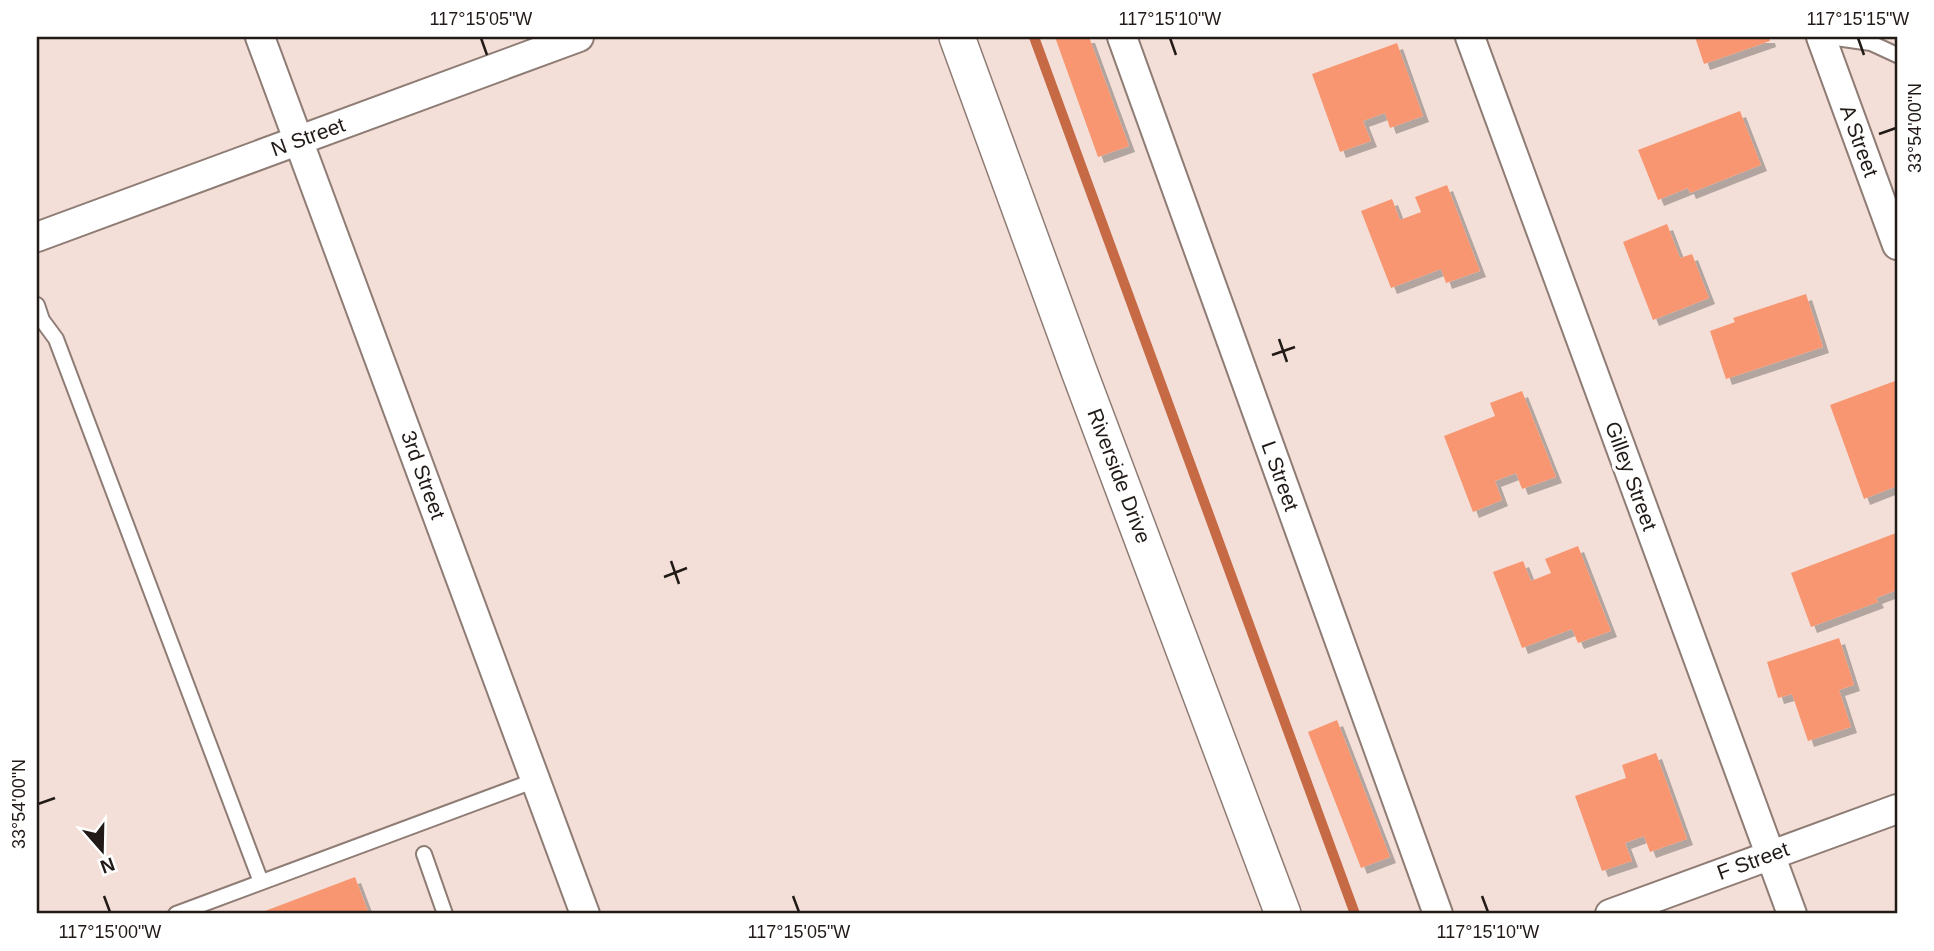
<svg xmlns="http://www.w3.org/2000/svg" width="1934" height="951" viewBox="0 0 1934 951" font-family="Helvetica,sans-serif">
  <defs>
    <filter id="shadow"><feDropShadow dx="6" dy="6" stdDeviation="0" flood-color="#0004"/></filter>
  </defs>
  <rect width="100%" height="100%" fill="#f3dfd8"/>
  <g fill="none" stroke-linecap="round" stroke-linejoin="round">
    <path stroke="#c66945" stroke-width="10" d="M 1034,37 L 1355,914"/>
  </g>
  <path fill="#f89671" filter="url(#shadow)" d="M 1055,37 L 1089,37 L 1129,146 L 1098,157 Z
    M 1695,37 L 1769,37 L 1770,41 L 1704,64 Z
    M 1397,43 L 1423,116 L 1390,128 L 1385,113 L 1363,121 L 1371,141 L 1340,152 L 1312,74 Z
    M 1740,111 L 1761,165 L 1690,193 L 1688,188 L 1658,200 L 1638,150 Z
    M 1447,185 L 1480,271 L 1446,283 L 1441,269 L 1391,288 L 1361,211 L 1392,199 L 1400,220 L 1421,212 L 1415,197 Z
    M 1667,224 L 1680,258 L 1692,254 L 1709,298 L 1653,320 L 1623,242 Z
    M 1806,294 L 1823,347 L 1726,379 L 1710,331 L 1735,322 L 1733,318 Z
    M 1895,381 L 1897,386 L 1897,486 L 1864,499 L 1830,405 Z
    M 1522,391 L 1556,477 L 1522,489 L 1516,473 L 1495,481 L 1502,500 L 1473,512 L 1444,436 L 1495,416 L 1490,403 Z
    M 1896,533 L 1897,590 L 1876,598 L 1878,602 L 1811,627 L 1791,573 Z
    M 1578,546 L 1611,631 L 1578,643 L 1572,629 L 1522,648 L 1493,572 L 1523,561 L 1531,581 L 1551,573 L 1545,559 Z
    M 1839,638 L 1854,685 L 1839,690 L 1851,727 L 1808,741 L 1792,694 L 1778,698 L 1767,662 Z
    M 1337,720 L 1390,857 L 1361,868 L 1308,732 Z
    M 1656,753 L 1687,839 L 1650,852 L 1644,836 L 1625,843 L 1632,861 L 1602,871 L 1575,796 L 1626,778 L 1622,765 Z
    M 355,877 L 369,914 L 257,914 Z"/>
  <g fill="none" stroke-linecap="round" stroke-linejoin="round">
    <defs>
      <path id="service" d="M 1829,37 L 1871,43 L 1897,55
        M 37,305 L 42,320 L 56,339 L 261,882
        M 424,854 L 445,914
        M 176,914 L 536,780"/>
      <path id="minor" d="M 260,37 L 585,914
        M 1122,37 L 1438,914
        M 1470,37 L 1792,914
        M 1821,37 L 1897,245
        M 37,237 L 579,37
        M 1610,914 L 1897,809"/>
      <path id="tertiary" d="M 957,37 L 1079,371 L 1283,914"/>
    </defs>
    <use href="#service" stroke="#8e7c75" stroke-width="18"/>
    <use href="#minor" stroke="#8e7c75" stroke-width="32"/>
    <use href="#tertiary" stroke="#8e7c75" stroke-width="38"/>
    <use href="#service" stroke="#fff" stroke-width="14"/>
    <use href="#minor" stroke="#fff" stroke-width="28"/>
    <use href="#tertiary" stroke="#fff" stroke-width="35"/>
  </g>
  <path fill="none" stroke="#211a17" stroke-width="2.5" d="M 481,38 L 487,55M 1170,38 L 1176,55M 1858,38 L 1864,55M 1879,134 L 1896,128M 1279,339 L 1287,362M 1272,355 L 1295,347M 671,561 L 679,584M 664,577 L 687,568M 38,804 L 55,798M 104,896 L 110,912M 793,896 L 799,912M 1482,896 L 1488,912"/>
  <g text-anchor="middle" stroke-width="7" stroke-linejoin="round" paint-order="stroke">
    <g font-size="21" fill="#211a17" stroke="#fff">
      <text transform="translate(308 137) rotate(-20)" y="7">N Street</text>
      <text transform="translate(1859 141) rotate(70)" y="7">A Street</text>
      <text transform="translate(423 475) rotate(70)" y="7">3rd Street</text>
      <text transform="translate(1119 476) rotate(69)" y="7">Riverside Drive</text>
      <text transform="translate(1280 476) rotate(70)" y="7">L Street</text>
      <text transform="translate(1631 476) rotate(70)" y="7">Gilley Street</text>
      <text transform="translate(1753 861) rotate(-20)" y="7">F Street</text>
    </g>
  </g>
  <rect width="1934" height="951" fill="none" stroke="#ffffff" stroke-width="77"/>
  <g transform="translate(102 850) rotate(160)" stroke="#ffffff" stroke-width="5" paint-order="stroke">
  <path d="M0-5L12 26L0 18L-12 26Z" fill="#211a17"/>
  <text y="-10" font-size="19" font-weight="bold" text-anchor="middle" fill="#211a17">N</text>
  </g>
  <rect x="38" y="38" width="1858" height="874" fill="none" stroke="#211a17" stroke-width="2.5"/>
  <g font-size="18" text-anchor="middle" fill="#211a17">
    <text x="481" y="25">117°15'05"W</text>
    <text x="1170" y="25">117°15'10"W</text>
    <text x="1858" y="25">117°15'15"W</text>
    <text transform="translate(1915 128) rotate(-90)" y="6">33°54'00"N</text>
    <text transform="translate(19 804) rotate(-90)" y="6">33°54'00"N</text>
    <text x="110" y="938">117°15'00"W</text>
    <text x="799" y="938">117°15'05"W</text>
    <text x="1488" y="938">117°15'10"W</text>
  </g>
</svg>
